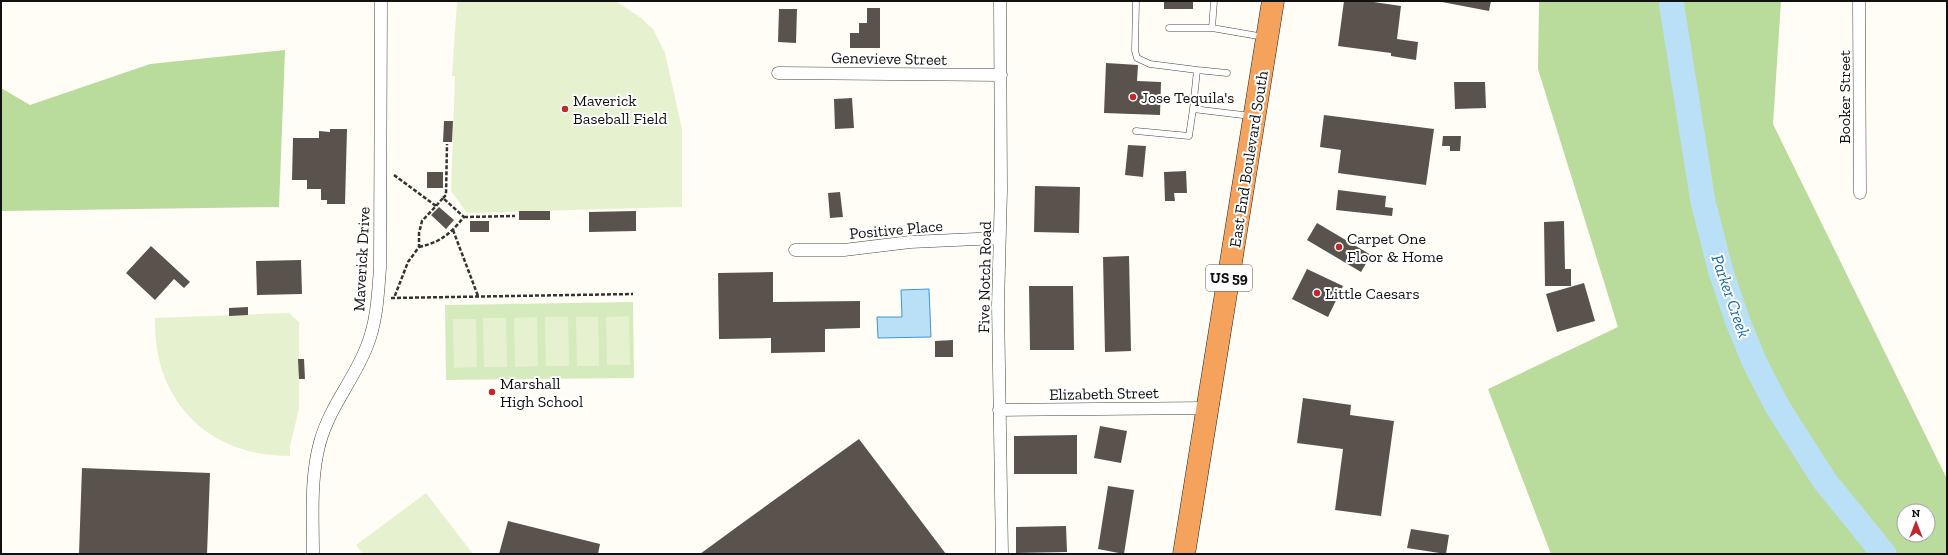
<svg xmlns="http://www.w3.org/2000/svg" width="1948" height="555" viewBox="0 0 1948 555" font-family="'Zilla Slab',serif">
  <rect width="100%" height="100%" fill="#fffdf5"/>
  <path fill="#d5ebbd" d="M 633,302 L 634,378 L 446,380 L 445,305 Z"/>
  <path fill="#b9dc9c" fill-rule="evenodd" d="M 1539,1 L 1781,1 L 1773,124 L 1947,479 L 1947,554 L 1551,554 L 1488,389 L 1618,327 L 1538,69 ZM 1904,511 L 1928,511 L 1928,535 L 1904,535 Z
    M 285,50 L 279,207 L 1,211 L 1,88 L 30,105 L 150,64 Z"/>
  <path fill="#e6f2cf" d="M 457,1 L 616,1 L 641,18 L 653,29 L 665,53 L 682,129 L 682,207 L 467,213 L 451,191 L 455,76 L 452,76 Z
    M 289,313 L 299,322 L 299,409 L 290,446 L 290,456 C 207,456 153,400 155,318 Z
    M 629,316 L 630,365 L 607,365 L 606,317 Z
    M 537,317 L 538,366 L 515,367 L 514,318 Z
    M 545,317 L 568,317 L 569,366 L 546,366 Z
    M 576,317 L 598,317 L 599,366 L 577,366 Z
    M 483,318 L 506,318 L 507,367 L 484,367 Z
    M 453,319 L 476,319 L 477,367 L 454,368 Z
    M 426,493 L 473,554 L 363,554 L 356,545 Z"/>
  <path fill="#b9e0f7" stroke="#3f96cf" d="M 929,289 L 931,337 L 878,338 L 877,317 L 902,317 L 901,290 Z"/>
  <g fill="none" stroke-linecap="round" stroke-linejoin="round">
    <path stroke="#b9e0f7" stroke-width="25" d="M 1671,1 L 1703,202 L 1721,272 L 1738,322 L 1754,361 L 1777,406 L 1824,480 L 1884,554"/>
  </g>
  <path fill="#5a524d" d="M 1164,1 L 1193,1 L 1193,9 L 1164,9 Z
    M 1344,1 L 1367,1 L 1401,6 L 1397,39 L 1418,42 L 1416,60 L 1391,56 L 1391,53 L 1338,46 Z
    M 1442,1 L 1491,1 L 1489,11 L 1442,2 Z
    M 867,8 L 880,8 L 880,48 L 850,48 L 850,33 L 859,33 L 859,23 L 867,23 Z
    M 779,9 L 797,9 L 796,43 L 778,42 Z
    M 1106,63 L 1138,65 L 1137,81 L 1161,82 L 1160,115 L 1104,113 Z
    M 1454,82 L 1485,82 L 1486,108 L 1455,109 Z
    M 852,98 L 854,128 L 835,129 L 834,99 Z
    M 1324,115 L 1434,129 L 1426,185 L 1338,173 L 1341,150 L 1320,147 Z
    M 444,121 L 453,121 L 452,142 L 443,142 Z
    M 330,129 L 347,129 L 345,204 L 327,204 L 327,200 L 321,200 L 321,189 L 307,189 L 307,180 L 292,180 L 293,138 L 319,138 L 319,131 L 330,132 Z
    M 1443,136 L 1461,136 L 1460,151 L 1450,151 L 1450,146 L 1442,146 Z
    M 1128,145 L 1146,146 L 1143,177 L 1125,175 Z
    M 1186,171 L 1187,193 L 1174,193 L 1175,201 L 1165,201 L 1164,172 Z
    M 427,172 L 443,172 L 443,188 L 427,188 Z
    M 1035,186 L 1080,187 L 1079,233 L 1034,232 Z
    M 1338,190 L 1386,196 L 1385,207 L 1393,208 L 1392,216 L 1336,210 Z
    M 840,192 L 843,217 L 830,218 L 828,193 Z
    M 439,207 L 454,220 L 446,229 L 431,215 Z
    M 519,211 L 550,211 L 550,220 L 519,220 Z
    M 636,211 L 636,231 L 589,232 L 589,212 Z
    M 470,221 L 489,221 L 489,232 L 470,232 Z
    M 1564,221 L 1565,269 L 1571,269 L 1571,286 L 1545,286 L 1544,222 Z
    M 1317,223 L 1371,255 L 1361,272 L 1307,240 Z
    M 151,246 L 190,282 L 184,288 L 174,279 L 155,300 L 126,273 Z
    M 1129,256 L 1131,351 L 1105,352 L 1103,257 Z
    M 301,260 L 302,294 L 257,295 L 256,261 Z
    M 1307,269 L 1343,286 L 1328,317 L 1292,299 Z
    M 773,272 L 773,302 L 860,301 L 860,328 L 825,329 L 825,352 L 771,353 L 771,338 L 719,339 L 718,273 Z
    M 1584,283 L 1595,321 L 1557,332 L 1546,294 Z
    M 1029,286 L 1073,286 L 1074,350 L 1030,350 Z
    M 248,307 L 248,315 L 229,316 L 229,308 Z
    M 953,340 L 953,357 L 935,357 L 935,341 Z
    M 298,359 L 304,359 L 305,379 L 299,379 Z
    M 1303,398 L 1351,405 L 1350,415 L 1394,421 L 1381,516 L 1335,510 L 1343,449 L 1297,443 Z
    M 1100,426 L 1127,431 L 1121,463 L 1094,458 Z
    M 1077,435 L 1077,474 L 1014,474 L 1014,436 Z
    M 859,439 L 946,554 L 700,554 L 741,524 Z
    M 82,468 L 210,473 L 207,554 L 79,554 Z
    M 1108,486 L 1134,490 L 1124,554 L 1098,549 Z
    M 508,521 L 600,544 L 598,554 L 499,554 Z
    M 1066,526 L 1067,552 L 1016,553 L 1016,527 Z
    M 1411,529 L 1449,535 L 1446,554 L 1407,548 Z"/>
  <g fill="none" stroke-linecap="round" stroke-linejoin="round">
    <defs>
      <path id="lane" d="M 1136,1 L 1135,51 L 1137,58 L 1150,64 L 1197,70 L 1193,109
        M 1169,28 L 1212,28 L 1264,37
        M 1212,28 L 1214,1
        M 1197,70 L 1227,73
        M 1136,131 L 1189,136 L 1193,109 L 1251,116"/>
      <path id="street" d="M 1000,1 L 1001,190 L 998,305 L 1002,554
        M 1859,1 L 1860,193
        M 778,73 L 1001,75
        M 795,250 L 844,250 L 910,242 L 999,238
        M 999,410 L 1208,408
        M 313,554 C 313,517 310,478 320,442 C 330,406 354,380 367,346 C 377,321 378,294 380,268 L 381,1"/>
      <path id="highway" d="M 1184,554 L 1273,1"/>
    </defs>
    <use href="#lane" stroke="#444" stroke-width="7"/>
    <use href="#street" stroke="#444" stroke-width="13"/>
    <use href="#highway" stroke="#222" stroke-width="23"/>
    <path stroke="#333" stroke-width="2.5" stroke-dasharray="4 2" stroke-linecap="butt" d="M 394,175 L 436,206 L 422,221 L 419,233 L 419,247 L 408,262 L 394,298
      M 443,198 L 446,195 L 447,144
      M 464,217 L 515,216
      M 453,230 L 478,296
      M 419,247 C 441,242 450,234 464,217 L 443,198 L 436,206
      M 391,298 L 633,294"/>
    <use href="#lane" stroke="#fff" stroke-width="6"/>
    <use href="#street" stroke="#fff" stroke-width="12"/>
    <use href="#highway" stroke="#f5a25d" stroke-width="22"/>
  </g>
  <g fill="#c4262e" stroke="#fff" stroke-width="1.5">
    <circle cx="1133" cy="97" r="4"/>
    <circle cx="565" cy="109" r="4"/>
    <circle cx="1339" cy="247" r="4"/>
    <circle cx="1317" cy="293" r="4"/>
    <circle cx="492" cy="392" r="4"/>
  </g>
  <g text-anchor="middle" stroke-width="4" stroke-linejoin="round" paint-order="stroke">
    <rect fill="#fff" stroke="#585858" stroke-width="1" x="1206" y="265" width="46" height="26" rx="3"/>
    <g font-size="15" font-weight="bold" fill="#111">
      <text x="1229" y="283">US 59</text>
    </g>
    <g font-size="16" fill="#111" stroke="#fff">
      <text transform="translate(889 58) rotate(1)" y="6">Genevieve Street</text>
      <text transform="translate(1844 97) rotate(-90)" y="6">Booker Street</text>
      <text transform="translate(1248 159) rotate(-81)" y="6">East End Boulevard South</text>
      <text transform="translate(896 229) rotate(-5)" y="6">Positive Place</text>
      <text transform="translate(361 259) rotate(-87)" y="6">Maverick Drive</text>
      <text transform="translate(984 277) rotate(-89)" y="6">Five Notch Road</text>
      <text transform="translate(1104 393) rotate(-1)" y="6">Elizabeth Street</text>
    </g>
    <g font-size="16" fill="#111" stroke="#fff" text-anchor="start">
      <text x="1141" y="103">Jose Tequila's</text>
      <text x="573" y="106">Maverick<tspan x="573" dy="18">Baseball Field</tspan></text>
      <text x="1347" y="244">Carpet One<tspan x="1347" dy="18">Floor &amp; Home</tspan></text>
      <text x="1325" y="299">Little Caesars</text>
      <text x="500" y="389">Marshall<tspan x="500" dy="18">High School</tspan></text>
    </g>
    <g font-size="17" font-style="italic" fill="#1768a6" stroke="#fff">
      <text transform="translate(1731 296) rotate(71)" y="6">Parker Creek</text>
    </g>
  </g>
  <rect width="1948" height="555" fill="none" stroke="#111111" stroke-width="4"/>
  <g transform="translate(1916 523)"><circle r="19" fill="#ffffff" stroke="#a0a0a0"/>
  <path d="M0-3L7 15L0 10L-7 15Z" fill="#c4262e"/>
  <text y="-6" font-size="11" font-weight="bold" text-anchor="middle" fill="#111111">N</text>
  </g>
</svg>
